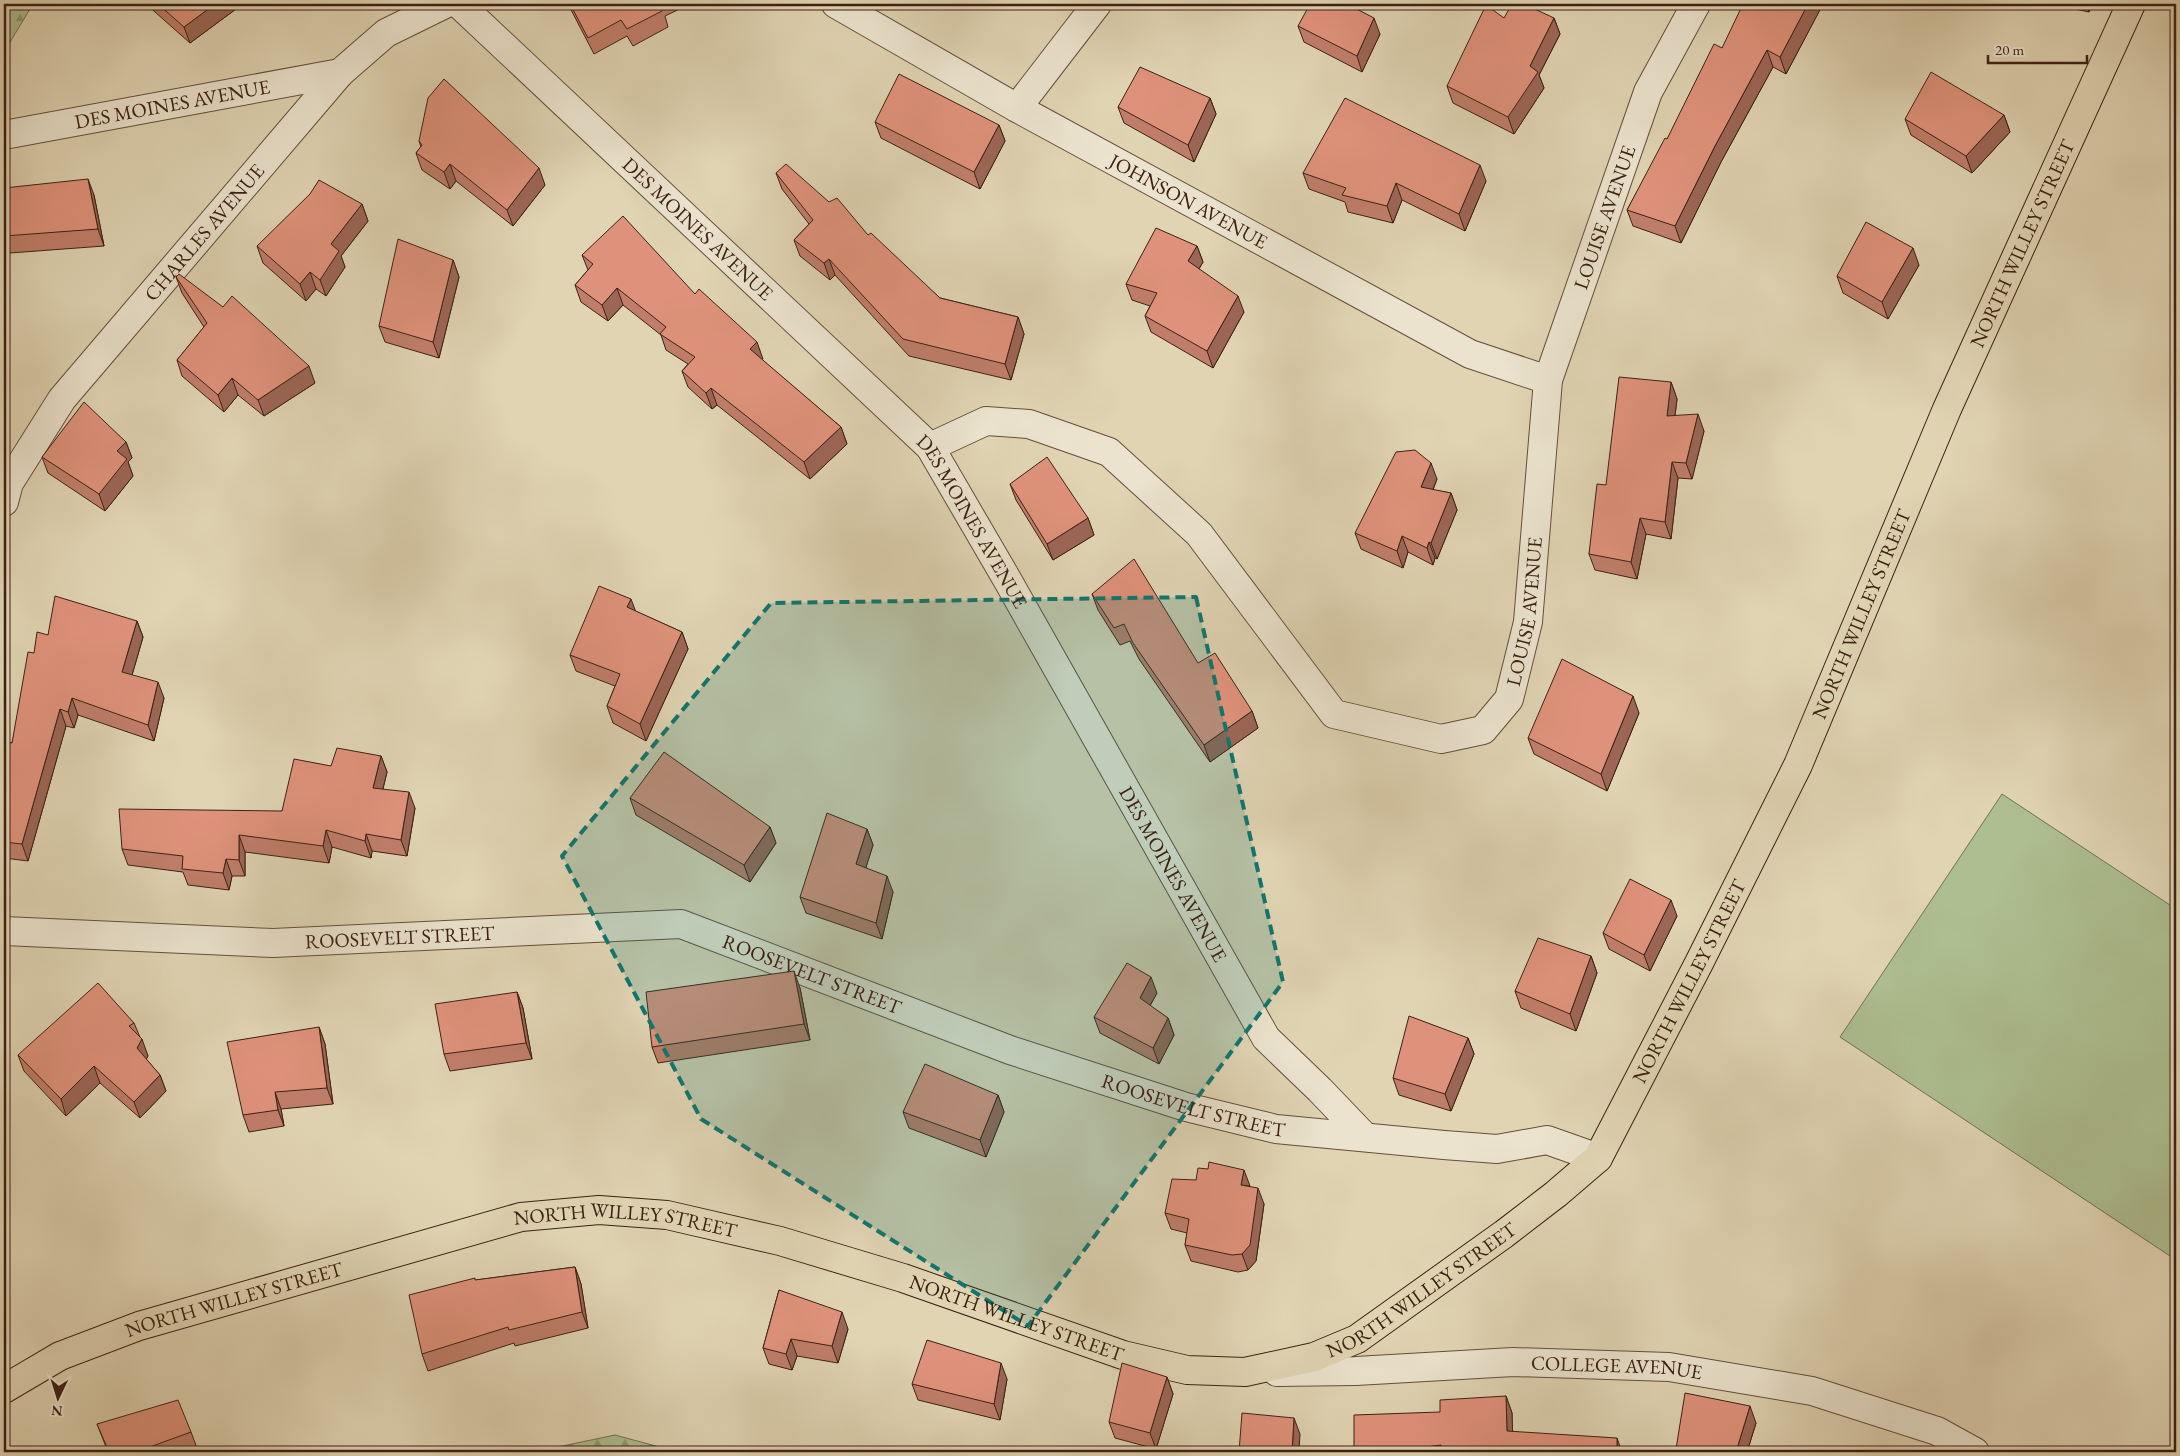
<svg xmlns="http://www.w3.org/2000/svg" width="2180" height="1456" viewBox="0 0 2180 1456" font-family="'EB Garamond',serif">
  <defs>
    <pattern id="forest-firs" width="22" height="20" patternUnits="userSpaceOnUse" patternTransform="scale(1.25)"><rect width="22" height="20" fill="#adbe90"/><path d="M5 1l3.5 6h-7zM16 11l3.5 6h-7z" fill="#8e9a74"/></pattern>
  </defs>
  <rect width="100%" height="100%" fill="#e0d4b3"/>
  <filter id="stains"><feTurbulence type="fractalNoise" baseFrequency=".004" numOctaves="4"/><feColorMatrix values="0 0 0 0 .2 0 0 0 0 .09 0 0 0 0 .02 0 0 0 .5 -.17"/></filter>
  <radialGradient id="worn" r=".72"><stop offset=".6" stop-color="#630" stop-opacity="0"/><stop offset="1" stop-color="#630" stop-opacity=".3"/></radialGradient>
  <path fill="url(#forest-firs)" stroke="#747052" d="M 4,4 L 33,4 L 4,52 Z
    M 615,1435 L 678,1452 L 534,1452 Z"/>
  <path fill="#adbe90" stroke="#747052" d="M 2002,794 L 2176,909 L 2176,1260 L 1840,1037 Z"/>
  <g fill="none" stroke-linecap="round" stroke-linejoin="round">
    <defs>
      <g id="minor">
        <path id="s1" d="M 459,4 L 930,447 L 1008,581 L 1266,1038 L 1320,1090 L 1364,1136"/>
        <path id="s2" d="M 836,4 L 1017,108 L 1470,354 L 1548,380"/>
        <path d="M 1017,108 L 1097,4"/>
        <path id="s3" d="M 4,135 L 340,73"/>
        <path id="s4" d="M 930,447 L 986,421 L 1029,424 L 1109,452 L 1199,534 L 1334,714 L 1441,739 L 1483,730 L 1509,699 L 1528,622 L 1548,380 L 1648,92 L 1696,4"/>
        <path id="s5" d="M 4,502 L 9,483 L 62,399 L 340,73 L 386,33 L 445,4"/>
        <path id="s6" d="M 4,931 L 273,943 L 681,924 L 1010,1050 L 1186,1107 L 1276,1129 L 1444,1145 L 1497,1149 L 1547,1140 L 1598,1158"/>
        <path id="s7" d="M 1277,1372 L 1356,1371 L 1513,1362 L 1669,1367 L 1812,1391 L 1937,1431 L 1975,1452"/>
      </g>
      <g id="major">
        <path id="s8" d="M 4,1389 L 60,1356 L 139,1326 L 521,1217 L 599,1210 L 667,1215 L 780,1241 L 903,1278 L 1123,1355 L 1187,1370 L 1245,1372 L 1314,1357 L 1357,1339 L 1504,1234 L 1556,1194 L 1598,1158 L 1699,963 L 1798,765 L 1947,409 L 2131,4"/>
      </g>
    </defs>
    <use href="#minor" stroke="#654e3b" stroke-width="30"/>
    <use href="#major" stroke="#3c2113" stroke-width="30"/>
    <use href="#minor" stroke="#ebe3ce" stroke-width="28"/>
    <use href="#major" stroke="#e0d4b3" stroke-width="28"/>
  </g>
  <path fill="#c07e6a" stroke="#3c2113" d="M 146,4 L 234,4 L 236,9 L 190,43 Z
    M 568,4 L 690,4 L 665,16 L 668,27 L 633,46 L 627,36 L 594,54 Z
    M 1823,4 L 1786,74 L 1773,67 L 1721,162 L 1681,243 L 1633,226 L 1627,210 L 1667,139 L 1722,48 Z
    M 2052,4 L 2092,4 L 2089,12 Z
    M 1504,18 L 1554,18 L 1560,34 L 1539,75 L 1544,88 L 1514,134 L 1453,103 L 1447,86 Z
    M 1298,26 L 1380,34 L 1362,72 L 1304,42 Z
    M 1210,98 L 1216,114 L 1194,162 L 1124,123 L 1118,107 Z
    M 2004,115 L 2010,132 L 1972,173 L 1911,135 L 1905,119 Z
    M 875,122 L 999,125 L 1005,141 L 980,189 L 881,138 Z
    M 419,141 L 545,185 L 513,226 L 456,181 L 450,189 L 422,170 L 416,153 L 421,147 Z
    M 776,173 L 829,202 L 868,235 L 940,298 L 1018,317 L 1024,334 L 1011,380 L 909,356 L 835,275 L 830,280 L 800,256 L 794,240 L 809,224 L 782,189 Z
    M 1303,173 L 1486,181 L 1465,231 L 1402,200 L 1393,223 L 1348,212 L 1345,202 L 1309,189 Z
    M 94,195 L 104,246 L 10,253 L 4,236 Z
    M 362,204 L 368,221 L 341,256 L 345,267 L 326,296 L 316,289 L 306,301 L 263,263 L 257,246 Z
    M 1197,246 L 1203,262 L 1199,269 L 1244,312 L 1213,368 L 1151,332 L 1145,316 L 1150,306 L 1132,300 L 1126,284 Z
    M 582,255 L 695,294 L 763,359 L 762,360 L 841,427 L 847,444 L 810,479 L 717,405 L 712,409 L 688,387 L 682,371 L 688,364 L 666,350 L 661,335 L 623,305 L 608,321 L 581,302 L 575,285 L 588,270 Z
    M 453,260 L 459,277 L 439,358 L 385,342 L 379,326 Z
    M 1919,265 L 1888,319 L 1843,293 L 1837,276 Z
    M 176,277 L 315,383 L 264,416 L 238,395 L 224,412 L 182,376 L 177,360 L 204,327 L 182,293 Z
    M 1671,382 L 1677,399 L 1675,416 L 1704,431 L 1692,479 L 1678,478 L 1671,539 L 1646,534 L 1637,579 L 1595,570 L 1589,554 L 1606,485 Z
    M 126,442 L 132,458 L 128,462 L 133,476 L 105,511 L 48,473 L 42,457 Z
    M 1437,479 L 1433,490 L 1451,493 L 1457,510 L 1437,559 L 1435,558 L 1433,565 L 1408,552 L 1403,568 L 1361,549 L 1355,533 Z
    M 1010,484 L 1088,518 L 1094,535 L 1053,560 L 1016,500 Z
    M 1092,594 L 1198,663 L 1252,711 L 1258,728 L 1210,762 L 1139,659 L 1130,641 L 1120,645 L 1098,610 Z
    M 635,611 L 682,632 L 688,649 L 646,741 L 613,723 L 607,706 L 615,686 L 576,671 L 570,655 Z
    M 137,621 L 143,637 L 132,675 L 164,698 L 154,741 L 78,715 L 74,728 L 66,726 L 28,861 L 4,858 L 4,741 L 12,743 L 34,653 Z
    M 1639,713 L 1607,791 L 1534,754 L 1528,738 Z
    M 381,756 L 387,772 L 383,789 L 415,808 L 407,856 L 372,851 L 371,858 L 332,847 L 329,863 L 245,852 L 245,876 L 232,876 L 229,890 L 188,885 L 183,872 L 128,865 L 122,849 L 282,811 L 331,766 Z
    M 630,798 L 770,827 L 776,843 L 750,882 L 636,815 Z
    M 867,829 L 873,845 L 866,867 L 893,892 L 882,939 L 806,913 L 800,897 Z
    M 1677,916 L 1650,971 L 1609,949 L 1603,933 Z
    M 1591,956 L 1597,973 L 1576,1031 L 1521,1008 L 1515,991 Z
    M 800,988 L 810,1040 L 658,1063 L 652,1047 Z
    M 517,992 L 523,1008 L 532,1059 L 450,1071 L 444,1054 Z
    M 1157,993 L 1150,1006 L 1168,1018 L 1174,1035 L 1159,1064 L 1100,1033 L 1094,1017 Z
    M 134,1023 L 148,1056 L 146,1059 L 160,1075 L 166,1091 L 140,1118 L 100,1083 L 66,1116 L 24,1071 L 18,1055 Z
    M 319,1027 L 325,1044 L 333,1104 L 281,1109 L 284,1126 L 249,1132 L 243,1115 Z
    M 1468,1038 L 1474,1054 L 1451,1111 L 1399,1095 L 1393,1078 Z
    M 998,1095 L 1004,1112 L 986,1157 L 909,1128 L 903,1112 Z
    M 1250,1187 L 1264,1204 L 1256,1261 L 1248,1270 L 1238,1272 L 1191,1261 L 1185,1245 L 1187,1233 L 1171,1229 L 1165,1213 Z
    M 575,1267 L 581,1284 L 588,1328 L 515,1346 L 514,1343 L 428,1371 L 422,1354 L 476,1280 Z
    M 779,1290 L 848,1329 L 838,1363 L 797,1356 L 792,1370 L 769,1364 L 763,1348 Z
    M 1167,1377 L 1173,1394 L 1156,1449 L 1115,1438 L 1109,1422 Z
    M 1007,1379 L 1000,1420 L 918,1400 L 912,1384 Z
    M 1506,1396 L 1512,1413 L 1512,1431 L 1622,1452 L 1354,1452 L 1440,1412 Z
    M 1756,1423 L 1747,1452 L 1677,1452 L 1676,1449 Z
    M 97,1424 L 191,1432 L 197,1448 L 186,1452 L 108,1452 Z"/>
  <path fill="#9c6656" stroke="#3c2113" d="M 215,4 L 234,4 L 236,9 L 190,43 L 184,27 Z
    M 1808,4 L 1823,4 L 1786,74 L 1780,57 Z
    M 2086,4 L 2092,4 L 2089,12 Z
    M 1374,18 L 1380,34 L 1362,72 L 1357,56 Z
    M 1554,18 L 1560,34 L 1539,75 L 1544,88 L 1514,134 L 1508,117 L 1530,66 Z
    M 1767,50 L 1773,67 L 1721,162 L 1681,243 L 1675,226 L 1715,146 Z
    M 1210,98 L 1216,114 L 1194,162 L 1188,145 Z
    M 2004,115 L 2010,132 L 1972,173 L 1966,156 Z
    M 999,125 L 1005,141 L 980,189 L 974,172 Z
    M 450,164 L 456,181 L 450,189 L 444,172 Z
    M 1480,165 L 1486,181 L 1465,231 L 1459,214 Z
    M 539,168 L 545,185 L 513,226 L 507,210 Z
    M 88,179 L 94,195 L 104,246 L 98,229 Z
    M 1396,183 L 1402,200 L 1393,223 L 1387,206 Z
    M 362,204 L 368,221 L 341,256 L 345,267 L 326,296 L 320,280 L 331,244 Z
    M 1197,246 L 1203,262 L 1194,277 L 1188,261 Z
    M 1913,248 L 1919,265 L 1888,319 L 1882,302 Z
    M 829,259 L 835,275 L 830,280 L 824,263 Z
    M 453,260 L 459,277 L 439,358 L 433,342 Z
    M 310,272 L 316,289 L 306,301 L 300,284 Z
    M 617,288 L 623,305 L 608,321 L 602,305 Z
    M 1238,296 L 1244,312 L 1213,368 L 1207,351 Z
    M 1018,317 L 1024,334 L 1011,380 L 1005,364 Z
    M 757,342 L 763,359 L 756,366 L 750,349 Z
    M 309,366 L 315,383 L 264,416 L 258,400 Z
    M 232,378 L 238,395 L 224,412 L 218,395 Z
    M 1671,382 L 1677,399 L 1673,432 L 1667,416 Z
    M 711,388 L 717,405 L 712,409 L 706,393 Z
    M 1698,414 L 1704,431 L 1692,479 L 1686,463 Z
    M 841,427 L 847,444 L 810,479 L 804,462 Z
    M 126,442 L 132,458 L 128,462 L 133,476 L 105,511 L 99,494 L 117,451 Z
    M 1672,462 L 1678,478 L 1671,539 L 1665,522 Z
    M 1431,463 L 1437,479 L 1427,504 L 1421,487 Z
    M 1451,493 L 1457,510 L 1437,559 L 1431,543 Z
    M 1088,518 L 1094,535 L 1053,560 L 1047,544 Z
    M 1640,518 L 1646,534 L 1637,579 L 1631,562 Z
    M 1402,536 L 1408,552 L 1403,568 L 1397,551 Z
    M 1429,542 L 1435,558 L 1433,565 L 1427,548 Z
    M 631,599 L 637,615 L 627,607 Z
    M 137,621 L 143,637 L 128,689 L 122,672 Z
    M 682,632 L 688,649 L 646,741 L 640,724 Z
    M 158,682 L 164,698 L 154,741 L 148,725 Z
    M 1633,696 L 1639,713 L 1607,791 L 1601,774 Z
    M 72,698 L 78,715 L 74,728 L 68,712 Z
    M 60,709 L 66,726 L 28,861 L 22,844 Z
    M 1252,711 L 1258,728 L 1210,762 L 1204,745 Z
    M 381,756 L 387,772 L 379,804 L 373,788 Z
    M 409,792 L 415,808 L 407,856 L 401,840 Z
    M 770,827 L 776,843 L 750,882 L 744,865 Z
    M 867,829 L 873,845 L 862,880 L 856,864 Z
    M 326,830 L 332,847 L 329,863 L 323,846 Z
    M 366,834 L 372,851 L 371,858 L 365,841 Z
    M 239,835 L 245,852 L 245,876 L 239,860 Z
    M 226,859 L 232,876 L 229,890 L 223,873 Z
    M 887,876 L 893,892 L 882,939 L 876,923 Z
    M 1671,900 L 1677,916 L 1650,971 L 1644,955 Z
    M 1591,956 L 1597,973 L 1576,1031 L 1570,1014 Z
    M 794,971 L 800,988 L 810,1040 L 804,1024 Z
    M 1151,977 L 1157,993 L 1145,1014 L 1140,998 Z
    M 517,992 L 523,1008 L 532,1059 L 526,1043 Z
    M 1168,1018 L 1174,1035 L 1159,1064 L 1153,1048 Z
    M 319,1027 L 325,1044 L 333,1104 L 327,1088 Z
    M 1468,1038 L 1474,1054 L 1451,1111 L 1445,1094 Z
    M 142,1039 L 148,1056 L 143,1065 L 137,1048 Z
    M 94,1066 L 100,1083 L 66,1116 L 61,1099 Z
    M 160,1075 L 166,1091 L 140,1118 L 134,1102 Z
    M 275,1092 L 281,1109 L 284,1126 L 278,1110 Z
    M 998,1095 L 1004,1112 L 986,1157 L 980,1140 Z
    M 1244,1170 L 1250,1186 L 1241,1185 Z
    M 1258,1188 L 1264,1204 L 1256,1261 L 1248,1270 L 1242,1254 Z
    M 575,1267 L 581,1284 L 588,1328 L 582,1312 Z
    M 842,1312 L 848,1329 L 838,1363 L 832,1346 Z
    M 791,1339 L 797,1356 L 792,1370 L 786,1354 Z
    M 1001,1363 L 1007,1379 L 1000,1420 L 994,1404 Z
    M 1167,1377 L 1173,1394 L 1156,1449 L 1150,1433 Z
    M 1506,1396 L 1512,1413 L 1513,1447 L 1507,1431 Z
    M 1750,1406 L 1756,1423 L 1747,1452 L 1736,1452 Z
    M 1294,1418 L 1300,1434 L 1299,1452 L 1292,1452 Z
    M 1617,1438 L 1622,1452 L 1617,1452 Z"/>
  <path fill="#df927b" stroke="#3c2113" d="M 158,4 L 215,4 L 184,27 Z
    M 570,4 L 660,4 L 662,11 L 627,29 L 621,20 L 588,38 Z
    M 1310,4 L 1347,4 L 1374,18 L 1357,56 L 1298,26 Z
    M 1512,4 L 1524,4 L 1554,18 L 1530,66 L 1538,72 L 1508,117 L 1447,86 L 1486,5 L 1504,18 Z
    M 1743,4 L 1808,4 L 1780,57 L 1767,50 L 1715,146 L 1675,226 L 1627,210 L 1665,138 L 1667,139 L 1714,44 L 1722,48 Z
    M 1140,67 L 1210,98 L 1188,145 L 1118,107 Z
    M 1931,72 L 2004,115 L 1966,156 L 1905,119 Z
    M 899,74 L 999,125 L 974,172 L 875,122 Z
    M 444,79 L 539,168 L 507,210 L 450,164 L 444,172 L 416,153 L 422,145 L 419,141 L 428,98 Z
    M 1345,98 L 1480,165 L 1459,214 L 1396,183 L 1387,206 L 1342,195 L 1346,188 L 1303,173 Z
    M 786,164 L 829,202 L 837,198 L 868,235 L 871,233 L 940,298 L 1018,317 L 1005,364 L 903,339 L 829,259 L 824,263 L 794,240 L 813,220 L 776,173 Z
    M 88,179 L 98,229 L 4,236 L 4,188 Z
    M 319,180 L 362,204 L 331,244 L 339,251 L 320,280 L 310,272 L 300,284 L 257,246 L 310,194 Z
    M 623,216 L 695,294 L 699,289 L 757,342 L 750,349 L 841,427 L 804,462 L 711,388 L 706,393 L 682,371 L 695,357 L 660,334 L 666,327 L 617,288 L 602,305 L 575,285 L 593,264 L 582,255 Z
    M 1866,222 L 1913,248 L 1882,302 L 1837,276 Z
    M 1156,228 L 1197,246 L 1188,261 L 1238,296 L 1207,351 L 1145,316 L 1157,293 L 1126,284 Z
    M 398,239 L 453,260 L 433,342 L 379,326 Z
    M 179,274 L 223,307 L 232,296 L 309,366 L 258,400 L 232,378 L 218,395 L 177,360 L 207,323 L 176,277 Z
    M 1619,377 L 1671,382 L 1667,416 L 1698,414 L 1686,463 L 1672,462 L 1665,522 L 1640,518 L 1631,562 L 1589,554 L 1597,484 L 1606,485 Z
    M 84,402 L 126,442 L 117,451 L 127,459 L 99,494 L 42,457 Z
    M 1415,450 L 1431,463 L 1421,487 L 1451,493 L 1431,543 L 1429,542 L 1427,548 L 1402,536 L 1397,551 L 1355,533 L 1396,452 Z
    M 1047,457 L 1088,518 L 1047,544 L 1010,484 Z
    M 1134,559 L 1198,663 L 1215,653 L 1252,711 L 1204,745 L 1133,643 L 1124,624 L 1114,628 L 1092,594 Z
    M 599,586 L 631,599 L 627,607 L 682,632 L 640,724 L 607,706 L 620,674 L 570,655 Z
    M 55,596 L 137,621 L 122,672 L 158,682 L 148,725 L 72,698 L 68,712 L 60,709 L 22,844 L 4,842 L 4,741 L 12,743 L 28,652 L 34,653 L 37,632 L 48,635 Z
    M 1562,659 L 1633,696 L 1601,774 L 1528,738 Z
    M 337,748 L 381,756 L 373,788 L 409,792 L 401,840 L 366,834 L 365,841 L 326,830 L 323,846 L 239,835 L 239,860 L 226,859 L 223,873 L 182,869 L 183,856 L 122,849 L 119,809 L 282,811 L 294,759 L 331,766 Z
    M 664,752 L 770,827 L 744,865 L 630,798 Z
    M 827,813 L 867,829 L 856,864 L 887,876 L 876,923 L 800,897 Z
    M 1630,879 L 1671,900 L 1644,955 L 1603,933 Z
    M 1538,938 L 1591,956 L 1570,1014 L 1515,991 Z
    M 1127,963 L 1151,977 L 1140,998 L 1168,1018 L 1153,1048 L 1094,1017 Z
    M 794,971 L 804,1024 L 652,1047 L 646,992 Z
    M 98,983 L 134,1023 L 129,1026 L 142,1039 L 137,1048 L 160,1075 L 134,1102 L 94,1066 L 61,1099 L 18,1055 Z
    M 517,992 L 526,1043 L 444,1054 L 435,1004 Z
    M 1409,1016 L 1468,1038 L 1445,1094 L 1393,1078 Z
    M 319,1027 L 327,1088 L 275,1092 L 278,1110 L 243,1115 L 227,1042 Z
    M 925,1064 L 998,1095 L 980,1140 L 903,1112 Z
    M 1209,1162 L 1244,1170 L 1241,1185 L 1258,1188 L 1250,1245 L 1242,1254 L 1232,1255 L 1185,1245 L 1189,1219 L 1165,1213 L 1172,1179 L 1196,1180 L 1198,1168 L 1208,1169 Z
    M 575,1267 L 582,1312 L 509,1330 L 508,1327 L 422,1354 L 409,1295 L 475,1278 L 475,1280 Z
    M 779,1290 L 842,1312 L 832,1346 L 791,1339 L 786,1354 L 763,1348 Z
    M 927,1340 L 1001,1363 L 994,1404 L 912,1384 Z
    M 1122,1363 L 1167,1377 L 1150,1433 L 1109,1422 Z
    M 1685,1393 L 1750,1406 L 1736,1452 L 1694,1452 L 1676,1449 Z
    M 1506,1396 L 1507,1431 L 1617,1438 L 1617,1452 L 1441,1452 L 1441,1445 L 1391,1452 L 1354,1452 L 1354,1415 L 1440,1412 L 1440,1400 Z
    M 178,1400 L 191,1432 L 136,1452 L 109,1452 L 97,1424 Z
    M 1242,1413 L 1294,1418 L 1292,1452 L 1239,1452 Z"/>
  <path fill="#0f766e" fill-opacity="0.2" stroke="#0f766e" stroke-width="4" stroke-dasharray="10 6" stroke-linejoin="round" d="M 1196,597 L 1283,982 L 1028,1326 L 701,1119 L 562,856 L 771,603 Z"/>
  <g text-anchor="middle" stroke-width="4.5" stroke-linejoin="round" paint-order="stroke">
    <g font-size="20" fill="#3c2113" stroke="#ebe3ce">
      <text dy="7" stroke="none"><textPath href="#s3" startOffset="171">DES MOINES AVENUE</textPath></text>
      <text dy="7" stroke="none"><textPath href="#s2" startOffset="404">JOHNSON AVENUE</textPath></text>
      <text dy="7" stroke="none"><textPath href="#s4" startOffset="1224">LOUISE AVENUE</textPath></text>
      <text dy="7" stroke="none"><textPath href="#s1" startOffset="328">DES MOINES AVENUE</textPath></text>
      <text dy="7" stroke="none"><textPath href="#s5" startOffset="338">CHARLES AVENUE</textPath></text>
      <text dy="7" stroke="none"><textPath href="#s8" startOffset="2722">NORTH WILLEY STREET</textPath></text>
      <text dy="7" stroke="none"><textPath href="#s1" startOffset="732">DES MOINES AVENUE</textPath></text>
      <text dy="7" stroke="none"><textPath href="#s4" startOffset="819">LOUISE AVENUE</textPath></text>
      <text dy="7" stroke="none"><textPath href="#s8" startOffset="2318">NORTH WILLEY STREET</textPath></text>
      <text dy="7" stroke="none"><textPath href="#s1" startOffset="1138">DES MOINES AVENUE</textPath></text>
      <text dy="7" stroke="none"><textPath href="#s6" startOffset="396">ROOSEVELT STREET</textPath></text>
      <text dy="7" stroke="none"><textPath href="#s6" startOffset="818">ROOSEVELT STREET</textPath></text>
      <text dy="7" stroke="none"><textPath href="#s8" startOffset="1912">NORTH WILLEY STREET</textPath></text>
      <text dy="7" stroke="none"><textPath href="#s6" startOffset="1222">ROOSEVELT STREET</textPath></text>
      <text dy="7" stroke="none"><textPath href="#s8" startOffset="652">NORTH WILLEY STREET</textPath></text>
      <text dy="7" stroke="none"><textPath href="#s8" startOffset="1492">NORTH WILLEY STREET</textPath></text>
      <text dy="7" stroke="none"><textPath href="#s8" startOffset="248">NORTH WILLEY STREET</textPath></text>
      <text dy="7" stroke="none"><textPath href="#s8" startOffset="1058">NORTH WILLEY STREET</textPath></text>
      <text dy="7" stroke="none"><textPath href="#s7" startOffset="340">COLLEGE AVENUE</textPath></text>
    </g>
  </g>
  <rect width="2180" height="1456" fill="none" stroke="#e0d4b3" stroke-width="20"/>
  <rect x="5" y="5" width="2170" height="1446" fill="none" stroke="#3c2113" stroke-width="2.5"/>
  <rect x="10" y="10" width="2160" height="1436" fill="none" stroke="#3c2113"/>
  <g transform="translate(58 1398) rotate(184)" stroke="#ebe3ce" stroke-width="4" paint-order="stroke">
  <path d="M0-4L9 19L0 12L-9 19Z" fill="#3c2113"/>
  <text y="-8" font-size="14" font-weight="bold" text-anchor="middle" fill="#3c2113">N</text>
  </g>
  <path d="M1988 55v8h99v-8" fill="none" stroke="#3c2113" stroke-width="2.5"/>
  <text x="1995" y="55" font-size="15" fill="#3c2113" stroke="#ebe3ce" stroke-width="4" paint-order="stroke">20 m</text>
  <rect width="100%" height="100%" filter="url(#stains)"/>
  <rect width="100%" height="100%" fill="url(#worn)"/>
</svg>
